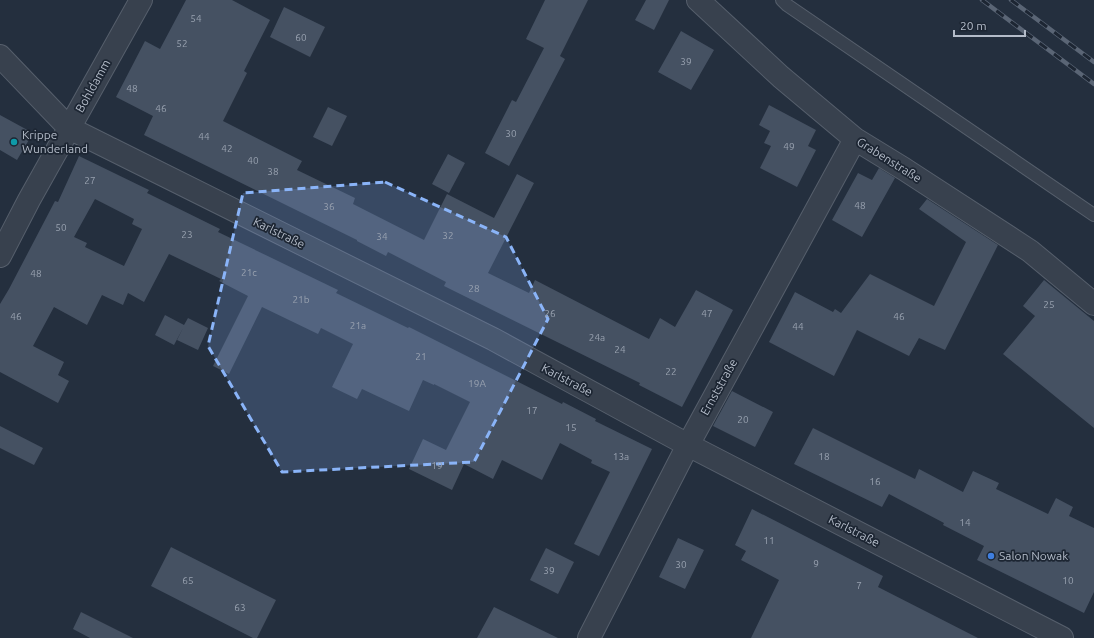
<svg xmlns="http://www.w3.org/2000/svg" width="1094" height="638" viewBox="0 0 1094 638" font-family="Ubuntu,sans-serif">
  <rect width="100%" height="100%" fill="#242f3e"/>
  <path fill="#455162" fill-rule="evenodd" d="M 186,0 L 232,0 L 270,20 L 244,71 L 247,73 L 223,121 L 302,161 L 297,170 L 355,198 L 353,204 L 424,240 L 447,194 L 494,218 L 517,174 L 534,183 L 488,273 L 529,293 L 535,280 L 649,339 L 660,318 L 675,327 L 696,290 L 733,310 L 682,407 L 639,385 L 640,383 L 444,286 L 446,282 L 388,252 L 386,256 L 357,241 L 357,240 L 144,135 L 153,116 L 116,97 L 145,41 L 160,49 Z
    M 545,0 L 588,0 L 560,56 L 565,59 L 509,166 L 485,153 L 512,100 L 516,102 L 544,48 L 526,39 Z
    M 646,0 L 669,0 L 654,30 L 635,20 Z
    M 284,7 L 325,27 L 310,57 L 270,37 Z
    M 681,31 L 714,50 L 691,90 L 658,72 Z
    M 769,105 L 816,130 L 808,146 L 816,150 L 797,187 L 760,168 L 771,146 L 764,143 L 770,131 L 759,125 Z
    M 328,107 L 347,116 L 332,146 L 313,137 Z
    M 0,115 L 33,133 L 17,160 L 0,150 Z
    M 448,154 L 465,163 L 449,193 L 432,184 Z
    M 79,156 L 149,190 L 147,193 L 220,229 L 218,232 L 338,290 L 336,293 L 408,328 L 409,327 L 562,404 L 563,402 L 596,419 L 595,421 L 652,449 L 599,556 L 574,544 L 610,472 L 591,463 L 592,460 L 560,443 L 542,480 L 502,460 L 493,479 L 464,464 L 452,490 L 409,469 L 423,439 L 446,450 L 470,402 L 434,384 L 434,385 L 423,380 L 409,411 L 362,389 L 357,399 L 332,387 L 353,344 L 321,328 L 318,334 L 262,307 L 229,374 L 213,366 L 248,296 L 219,281 L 221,279 L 169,254 L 144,302 L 128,293 L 123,305 L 102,295 L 87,325 L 54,307 L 33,346 L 64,362 L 58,375 L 69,381 L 58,403 L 0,372 L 0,304 L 9,289 L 55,201 L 58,202 ZM 95,199 L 134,219 L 132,224 L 142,229 L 124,266 L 85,247 L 87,243 L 74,237 Z
    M 879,168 L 895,178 L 862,237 L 832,220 L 858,173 L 872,180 Z
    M 927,199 L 998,245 L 945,350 L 919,338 L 909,356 L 857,330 L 834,376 L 769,342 L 795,292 L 833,312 L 835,309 L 841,313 L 870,274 L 934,306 L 966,242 L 919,209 Z
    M 1044,280 L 1094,321 L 1094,428 L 1003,354 L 1035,316 L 1023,306 Z
    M 165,315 L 184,325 L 188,318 L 208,328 L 198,350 L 177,340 L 183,328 L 174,345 L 155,335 Z
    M 732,391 L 773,412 L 755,447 L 713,426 Z
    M 0,426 L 43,448 L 34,465 L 0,448 Z
    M 813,428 L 915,479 L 919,469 L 963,492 L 973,471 L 999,483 L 996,489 L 1048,514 L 1056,498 L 1073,507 L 1069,516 L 1094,528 L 1094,592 L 1084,613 L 977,560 L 984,546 L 943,525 L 944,523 L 889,494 L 882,507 L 794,464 Z
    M 752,509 L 883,576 L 878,587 L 978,638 L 751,638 L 779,580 L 741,560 L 746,551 L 735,545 Z
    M 678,538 L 704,550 L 685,589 L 659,577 Z
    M 171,547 L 276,600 L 257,638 L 253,638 L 151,586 Z
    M 546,548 L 574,562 L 558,594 L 530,580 Z
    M 494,607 L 558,638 L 477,638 Z
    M 81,612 L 133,638 L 90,638 L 73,629 Z"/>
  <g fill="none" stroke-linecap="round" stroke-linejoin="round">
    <defs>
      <path id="service" d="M 782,0 L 787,5 L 1094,215"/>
      <path id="minor" d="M 698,0 L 781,77 L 855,139 L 904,169 L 1030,251 L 1094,304
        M 0,56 L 69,128 L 493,339 L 688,445 L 1062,638
        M 0,256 L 29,200 L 141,0
        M 589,638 L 688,445 L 855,139"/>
    </defs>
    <use href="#service" stroke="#565f6c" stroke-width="14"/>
    <use href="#minor" stroke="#565f6c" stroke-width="24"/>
    <use href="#service" stroke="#38414e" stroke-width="12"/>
    <use href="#minor" stroke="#38414e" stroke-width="22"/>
    <defs>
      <path id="rail" d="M 982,0 L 1094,84
        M 1011,0 L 1094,62"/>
    </defs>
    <use href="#rail" stroke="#5a6575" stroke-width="4.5"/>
    <use href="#rail" stroke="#1d2633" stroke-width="3" stroke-dasharray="9" stroke-linecap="butt"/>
  </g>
  <path fill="#8ab4f8" fill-opacity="0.2" stroke="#8ab4f8" stroke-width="3" stroke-dasharray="8 5" stroke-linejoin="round" d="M 385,182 L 506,237 L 548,319 L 474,462 L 282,472 L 208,346 L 243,193 Z"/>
  <circle fill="#0f9aa8" stroke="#1d2633" stroke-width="1.5" cx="14" cy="142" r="4"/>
  <circle fill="#3f7fe0" stroke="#1d2633" stroke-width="1.5" cx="991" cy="556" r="4"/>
  <g text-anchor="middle" stroke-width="3.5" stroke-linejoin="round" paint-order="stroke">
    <g font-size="10" fill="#98a1af">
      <text x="196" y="22">54</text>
      <text x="301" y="41">60</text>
      <text x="182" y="47">52</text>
      <text x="686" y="65">39</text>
      <text x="132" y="92">48</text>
      <text x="161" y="112">46</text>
      <text x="511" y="137">30</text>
      <text x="204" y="140">44</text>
      <text x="789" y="150">49</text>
      <text x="227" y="152">42</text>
      <text x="253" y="164">40</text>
      <text x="273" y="175">38</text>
      <text x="90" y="184">27</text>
      <text x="860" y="209">48</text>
      <text x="329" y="210">36</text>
      <text x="61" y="231">50</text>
      <text x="187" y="238">23</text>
      <text x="448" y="239">32</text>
      <text x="382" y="240">34</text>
      <text x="249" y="276">21c</text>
      <text x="36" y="277">48</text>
      <text x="474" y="292">28</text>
      <text x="301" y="303">21b</text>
      <text x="1049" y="308">25</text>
      <text x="550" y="317">26</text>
      <text x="707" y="317">47</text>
      <text x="16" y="320">46</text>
      <text x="899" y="320">46</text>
      <text x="358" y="329">21a</text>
      <text x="798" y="330">44</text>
      <text x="597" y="341">24a</text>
      <text x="620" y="353">24</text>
      <text x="421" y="360">21</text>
      <text x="671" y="375">22</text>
      <text x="477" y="387">19A</text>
      <text x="532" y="414">17</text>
      <text x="743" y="423">20</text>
      <text x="571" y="431">15</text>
      <text x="621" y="460">13a</text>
      <text x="824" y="460">18</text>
      <text x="437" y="469">19</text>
      <text x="875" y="485">16</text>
      <text x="965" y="526">14</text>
      <text x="769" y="544">11</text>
      <text x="816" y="567">9</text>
      <text x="681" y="568">30</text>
      <text x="549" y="574">39</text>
      <text x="188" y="584">65</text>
      <text x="1068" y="584">10</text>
      <text x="859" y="589">7</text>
      <text x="240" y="611">63</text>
    </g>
    <g font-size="12" fill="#b4bcc9" stroke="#1d2633">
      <text transform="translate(93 86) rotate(-61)" y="4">Bohldamm</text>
      <text transform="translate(889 160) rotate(32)" y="4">Grabenstraße</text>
      <text transform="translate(279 233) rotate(26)" y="4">Karlstraße</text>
      <text transform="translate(567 380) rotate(28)" y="4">Karlstraße</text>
      <text transform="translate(719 387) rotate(-61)" y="4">Ernststraße</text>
      <text transform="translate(854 531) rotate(27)" y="4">Karlstraße</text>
    </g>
    <g font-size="12" fill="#b4bcc9" stroke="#1d2633" text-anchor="start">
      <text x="22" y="139">Krippe<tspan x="22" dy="14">Wunderland</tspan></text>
      <text x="999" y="560">Salon Nowak</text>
    </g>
  </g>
  <path d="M954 30v6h71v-6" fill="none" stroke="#b4bcc9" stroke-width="2"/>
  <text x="960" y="30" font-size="12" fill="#b4bcc9" stroke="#1d2633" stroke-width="3" paint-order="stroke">20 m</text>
</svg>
